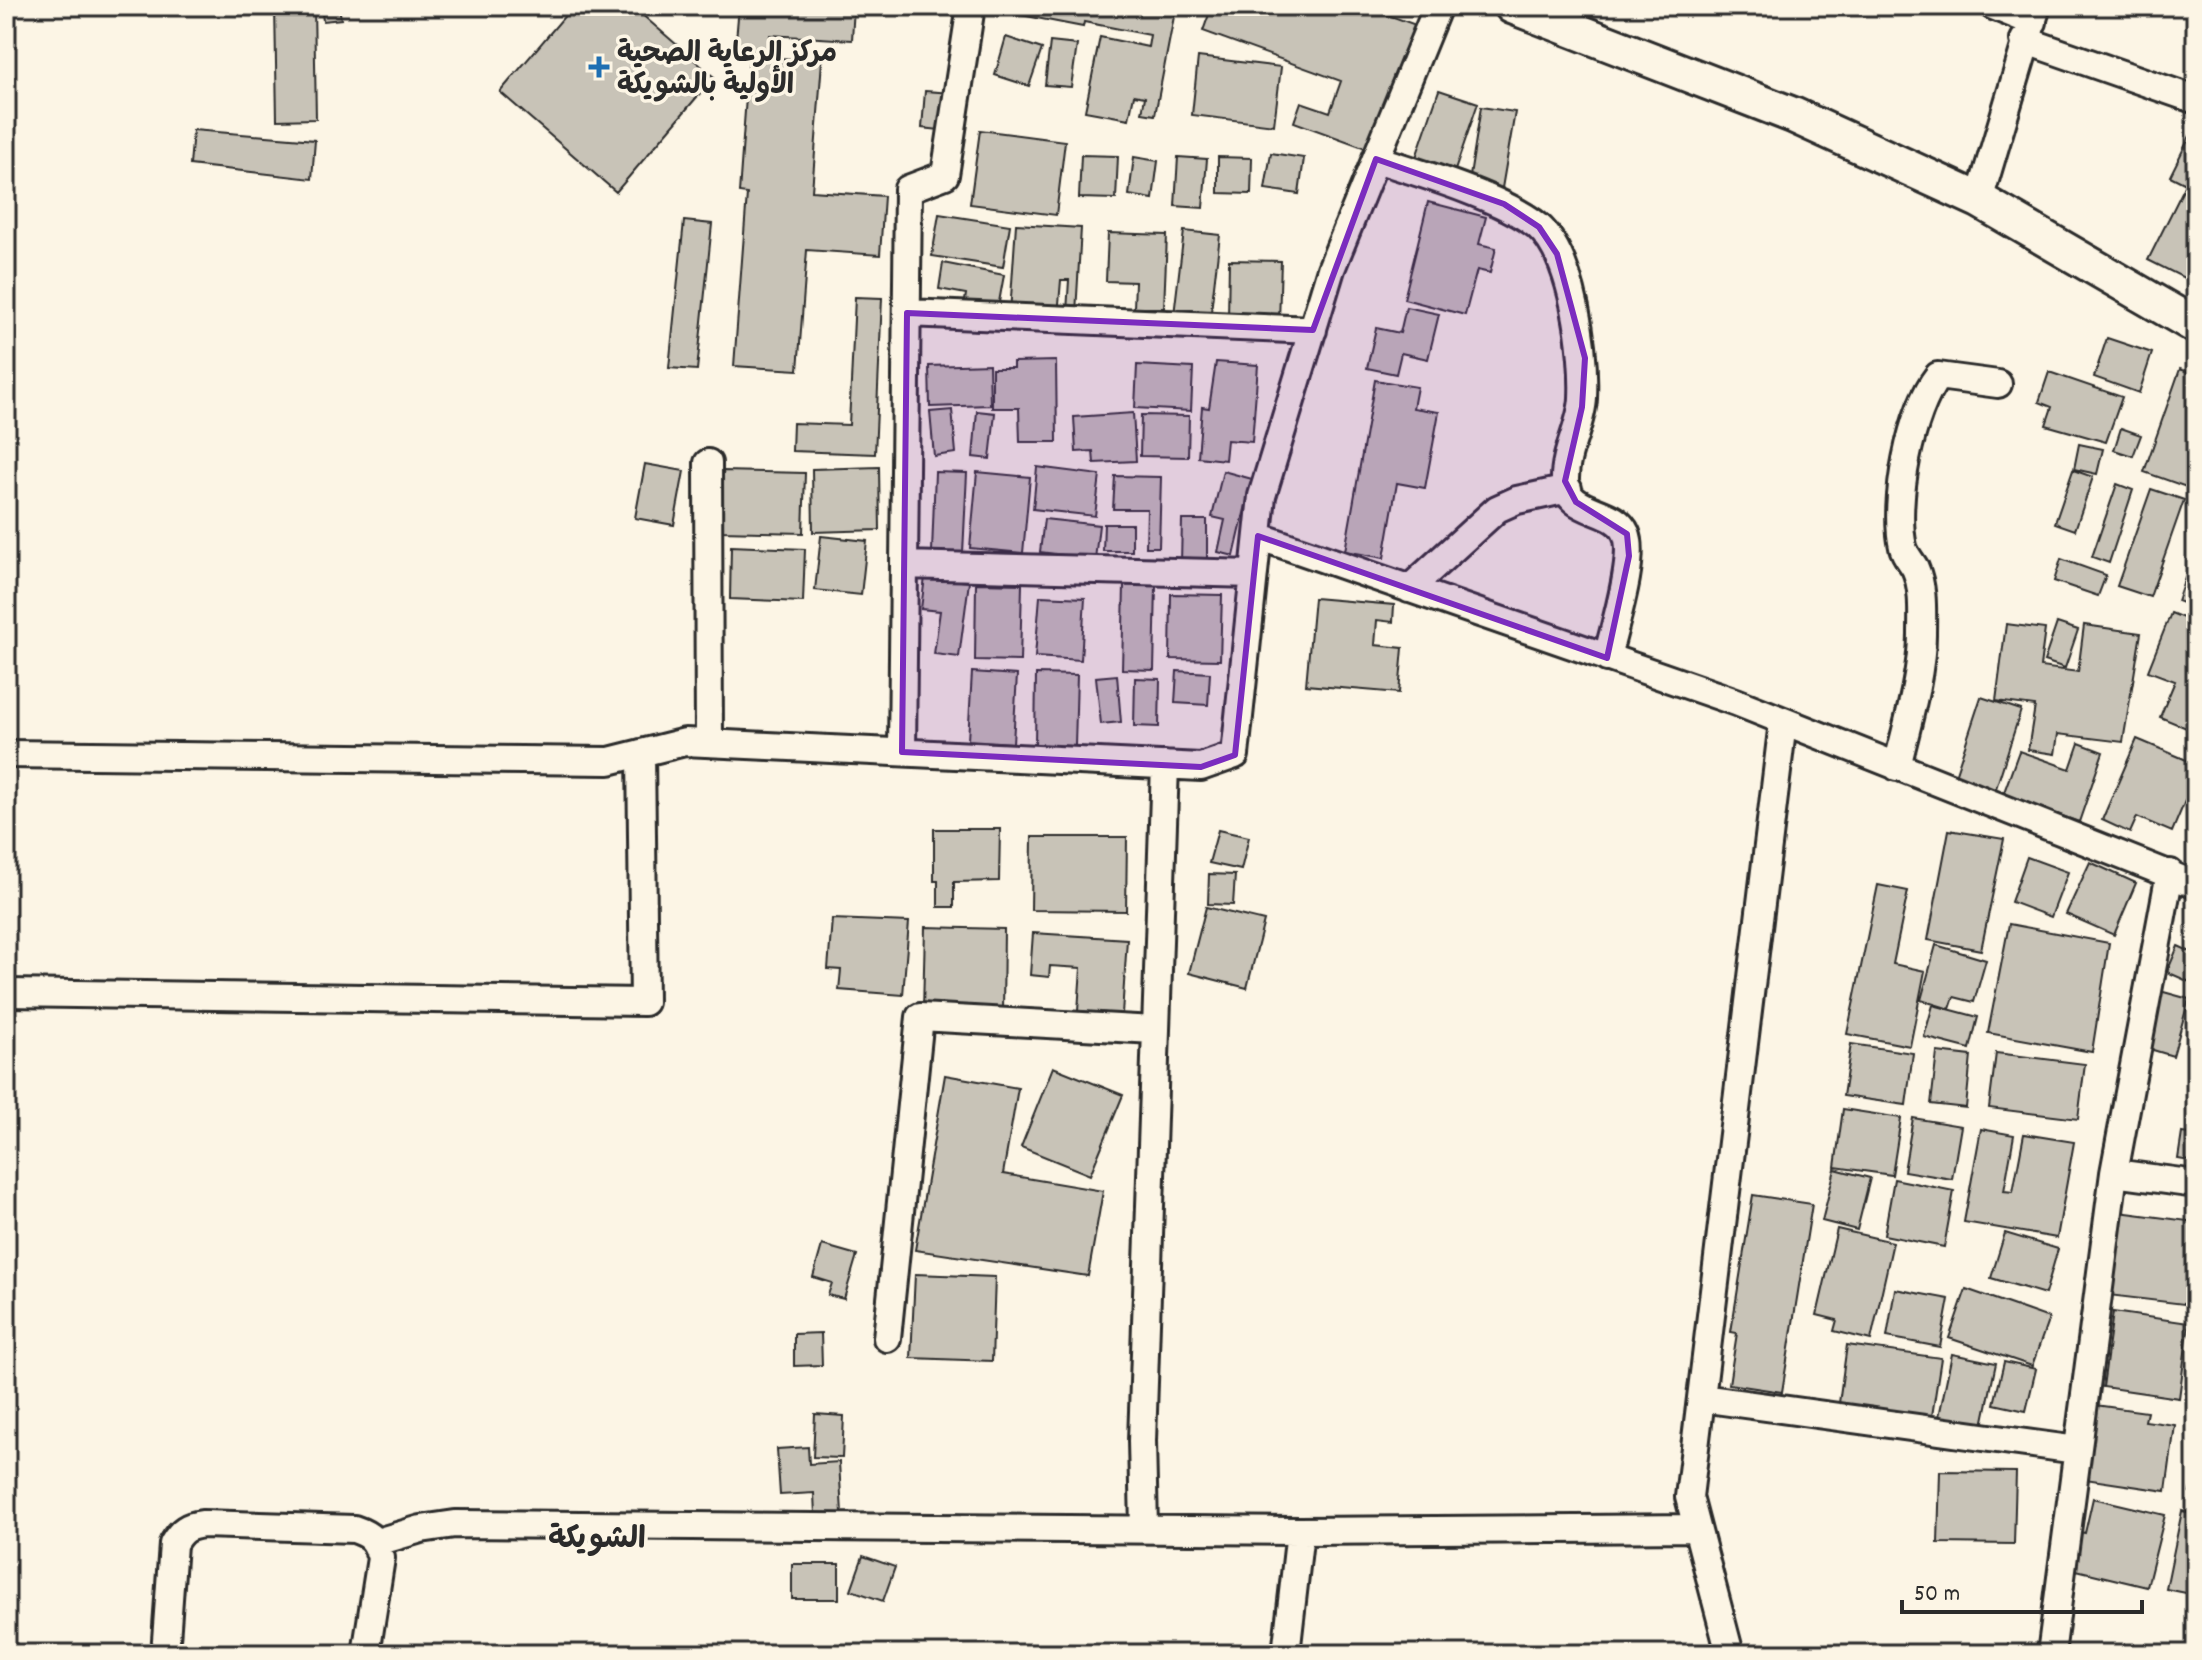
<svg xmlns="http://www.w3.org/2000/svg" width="2202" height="1660" viewBox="0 0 2202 1660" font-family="Dekko,'Playpen Sans Arabic',sans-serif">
  <rect width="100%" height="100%" fill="#fcf5e5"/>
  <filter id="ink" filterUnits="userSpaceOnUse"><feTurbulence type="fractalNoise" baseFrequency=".0125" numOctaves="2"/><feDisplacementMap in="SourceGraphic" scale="16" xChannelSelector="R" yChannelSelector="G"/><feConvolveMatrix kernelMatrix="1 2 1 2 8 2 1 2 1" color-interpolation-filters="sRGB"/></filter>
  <g filter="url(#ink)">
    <path fill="#c8c3b7" stroke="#2b2b2b" stroke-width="2" d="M 275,6 L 314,6 L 316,119 L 277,120 Z
      M 321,6 L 339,6 L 341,19 L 323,21 Z
      M 573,6 L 632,6 L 714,77 L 616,192 L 500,92 Z
      M 739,6 L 854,6 L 852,40 L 770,35 L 768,53 L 735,51 Z
      M 945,6 L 962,6 L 961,16 L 944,13 Z
      M 996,6 L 1176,6 L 1155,115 L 1142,113 L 1145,97 L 1134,95 L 1129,119 L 1085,111 L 1100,37 L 1148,47 L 1150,35 L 1084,22 L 1083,27 L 996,10 Z
      M 1212,6 L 1363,6 L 1416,25 L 1371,150 L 1294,122 L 1301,102 L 1330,112 L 1341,81 L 1203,31 Z
      M 1006,37 L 1042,49 L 1029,86 L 995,75 Z
      M 1050,42 L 1077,45 L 1071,87 L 1045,85 Z
      M 749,56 L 822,61 L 812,191 L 884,196 L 880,255 L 807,250 L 798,370 L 734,366 L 747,194 L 739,193 Z
      M 1198,57 L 1281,67 L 1274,125 L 1192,115 Z
      M 1439,90 L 1478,103 L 1451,182 L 1412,169 Z
      M 925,91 L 952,93 L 949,131 L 922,128 Z
      M 1481,107 L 1515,112 L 1501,194 L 1468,189 Z
      M 2196,124 L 2196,284 L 2148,260 L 2186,184 L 2170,176 Z
      M 193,130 L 315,140 L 312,179 L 190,165 Z
      M 980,130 L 1065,141 L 1056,215 L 970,204 Z
      M 1271,153 L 1304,158 L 1299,194 L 1265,189 Z
      M 1081,155 L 1118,156 L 1116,199 L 1079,198 Z
      M 1134,157 L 1158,161 L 1153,199 L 1129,195 Z
      M 1178,157 L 1207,159 L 1203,208 L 1175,206 Z
      M 1218,157 L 1252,158 L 1251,194 L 1218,193 Z
      M 1428,202 L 1486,217 L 1479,244 L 1496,248 L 1490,273 L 1477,270 L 1465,315 L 1404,299 Z
      M 939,214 L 1010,225 L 1003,267 L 932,256 Z
      M 684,221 L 712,224 L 697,370 L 669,368 Z
      M 1016,224 L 1081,228 L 1076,313 L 1067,312 L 1069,280 L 1061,280 L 1058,316 L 1010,313 Z
      M 1184,231 L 1220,235 L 1210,320 L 1174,315 Z
      M 1108,233 L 1167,235 L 1164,308 L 1134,308 L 1135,282 L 1106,281 Z
      M 1229,260 L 1281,261 L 1279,322 L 1228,320 Z
      M 943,263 L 1004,275 L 997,313 L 964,308 L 966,294 L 939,289 Z
      M 855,297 L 882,298 L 875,454 L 792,451 L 793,423 L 849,425 Z
      M 1406,307 L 1439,314 L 1428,359 L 1401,353 L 1396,374 L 1367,368 L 1376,328 L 1400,333 Z
      M 2107,338 L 2152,353 L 2139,393 L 2094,377 Z
      M 1056,361 L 1057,442 L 1020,442 L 1019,408 L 992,408 L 992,368 L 1013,368 L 1013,362 Z
      M 1216,362 L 1258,365 L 1252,442 L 1227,440 L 1225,460 L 1198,457 L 1202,407 L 1209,408 Z
      M 989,364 L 990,405 L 930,407 L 929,366 Z
      M 1137,365 L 1193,368 L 1191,411 L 1135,408 Z
      M 2180,369 L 2196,375 L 2196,476 L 2192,489 L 2144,472 Z
      M 2049,372 L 2122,397 L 2106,442 L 2046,425 L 2052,407 L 2039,402 Z
      M 1375,380 L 1417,387 L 1413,408 L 1439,412 L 1425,488 L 1397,483 L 1384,558 L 1345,551 Z
      M 952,410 L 956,453 L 934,456 L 930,412 Z
      M 977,411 L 995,413 L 990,459 L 973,457 Z
      M 1133,413 L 1136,461 L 1094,463 L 1093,451 L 1076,452 L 1074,417 Z
      M 1141,415 L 1189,416 L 1188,457 L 1140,456 Z
      M 2121,428 L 2141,435 L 2133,456 L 2114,450 Z
      M 2079,444 L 2103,449 L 2097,474 L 2074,469 Z
      M 645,464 L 684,471 L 674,525 L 635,518 Z
      M 879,467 L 880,530 L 813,532 L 812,469 Z
      M 1037,467 L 1100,475 L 1095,516 L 1033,509 Z
      M 2073,470 L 2093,477 L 2075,530 L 2055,523 Z
      M 723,471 L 805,473 L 803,533 L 721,531 Z
      M 1223,471 L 1252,479 L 1234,556 L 1218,552 L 1225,520 L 1212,517 Z
      M 935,472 L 967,473 L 963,553 L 932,552 Z
      M 977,472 L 1030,477 L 1023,553 L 970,548 Z
      M 1115,476 L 1161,477 L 1159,547 L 1146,547 L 1147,509 L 1113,509 Z
      M 2117,484 L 2133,490 L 2109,563 L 2092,557 Z
      M 2151,489 L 2184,500 L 2150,597 L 2117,586 Z
      M 1044,519 L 1099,525 L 1095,559 L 1040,552 Z
      M 1182,520 L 1207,520 L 1207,563 L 1181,563 Z
      M 1104,524 L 1132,524 L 1132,551 L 1103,551 Z
      M 821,536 L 867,541 L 861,595 L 815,590 Z
      M 731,546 L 805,549 L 803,602 L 730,599 Z
      M 2061,559 L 2106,575 L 2098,596 L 2054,581 Z
      M 2196,560 L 2196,608 L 2177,601 L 2185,577 L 2190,579 Z
      M 925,577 L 969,582 L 959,657 L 934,654 L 940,611 L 921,609 Z
      M 976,583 L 1022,584 L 1020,661 L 975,660 Z
      M 1124,585 L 1156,586 L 1154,670 L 1122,669 Z
      M 1171,594 L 1222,595 L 1220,660 L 1170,659 Z
      M 1040,596 L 1085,598 L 1081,660 L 1035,657 Z
      M 1314,598 L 1394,605 L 1393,622 L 1377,620 L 1375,645 L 1403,648 L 1399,693 L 1306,685 Z
      M 2171,613 L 2196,623 L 2190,651 L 2196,654 L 2196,732 L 2160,717 L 2175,681 L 2148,671 Z
      M 2057,623 L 2078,630 L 2065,668 L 2044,661 Z
      M 2006,624 L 2045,629 L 2040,667 L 2078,672 L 2084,625 L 2141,633 L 2123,742 L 2058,734 L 2055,754 L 2028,750 L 2035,706 L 1996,701 Z
      M 1177,671 L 1210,673 L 1208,705 L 1175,703 Z
      M 972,672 L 1017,675 L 1013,743 L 968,740 Z
      M 1036,674 L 1077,675 L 1075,746 L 1035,745 Z
      M 1117,675 L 1121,722 L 1101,724 L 1096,677 Z
      M 1135,678 L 1160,679 L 1159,727 L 1134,726 Z
      M 1981,697 L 2021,710 L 1992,801 L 1951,788 Z
      M 2137,739 L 2196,764 L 2196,775 L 2172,832 L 2137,817 L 2130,833 L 2102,820 Z
      M 2079,743 L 2103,752 L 2079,822 L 2003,795 L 2019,751 L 2070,769 Z
      M 934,829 L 1000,829 L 999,881 L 954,882 L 954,907 L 938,907 L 938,881 L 934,881 Z
      M 1218,830 L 1249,837 L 1241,870 L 1209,863 Z
      M 1949,830 L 2004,839 L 1981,950 L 1928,940 Z
      M 1032,837 L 1127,837 L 1126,911 L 1031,910 Z
      M 2027,857 L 2068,872 L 2051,917 L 2011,902 Z
      M 2090,862 L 2136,883 L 2114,935 L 2066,914 Z
      M 1209,874 L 1235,875 L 1233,905 L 1208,904 Z
      M 1878,885 L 1908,891 L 1893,964 L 1925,971 L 1910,1046 L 1847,1034 Z
      M 1206,907 L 1264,921 L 1247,988 L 1189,973 Z
      M 832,919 L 909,922 L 903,995 L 839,990 L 841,970 L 828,969 Z
      M 2009,924 L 2109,943 L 2092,1052 L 1988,1033 Z
      M 925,927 L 1004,929 L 1003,1014 L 923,1011 Z
      M 1033,933 L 1127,939 L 1122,1014 L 1078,1011 L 1081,968 L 1050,966 L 1049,977 L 1030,975 Z
      M 1936,945 L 1986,960 L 1974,1002 L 1954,997 L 1950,1009 L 1921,1000 Z
      M 2178,946 L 2196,954 L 2192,983 L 2167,972 Z
      M 2160,991 L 2189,999 L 2173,1056 L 2143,1047 Z
      M 1933,1005 L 1978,1017 L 1970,1049 L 1924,1037 Z
      M 1851,1044 L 1913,1053 L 1906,1105 L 1843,1096 Z
      M 1937,1052 L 1971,1056 L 1966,1108 L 1931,1104 Z
      M 1996,1053 L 2085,1064 L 2078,1119 L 1989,1108 Z
      M 1053,1067 L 1123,1095 L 1090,1175 L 1021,1147 Z
      M 945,1075 L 1018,1088 L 1003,1174 L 1103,1191 L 1088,1276 L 915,1250 Z
      M 1843,1109 L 1901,1118 L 1892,1175 L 1835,1167 Z
      M 1913,1118 L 1961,1126 L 1952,1179 L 1904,1171 Z
      M 1981,1129 L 2014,1135 L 2004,1191 L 2013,1192 L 2024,1134 L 2074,1142 L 2057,1238 L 1964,1222 Z
      M 2182,1133 L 2196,1135 L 2196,1162 L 2178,1159 Z
      M 1835,1169 L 1870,1178 L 1857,1230 L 1822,1221 Z
      M 1894,1179 L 1954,1191 L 1944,1247 L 1884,1235 Z
      M 1753,1195 L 1812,1204 L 1782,1392 L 1729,1384 L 1737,1333 L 1731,1332 Z
      M 2119,1212 L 2196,1222 L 2192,1305 L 2108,1295 Z
      M 1837,1229 L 1893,1242 L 1871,1340 L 1834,1331 L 1837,1320 L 1817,1315 Z
      M 2005,1233 L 2058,1249 L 2045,1294 L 1991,1278 Z
      M 822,1245 L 857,1255 L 844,1299 L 828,1295 L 832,1283 L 813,1277 Z
      M 915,1274 L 995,1277 L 992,1361 L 911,1358 Z
      M 1895,1289 L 1949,1299 L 1940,1347 L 1887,1337 Z
      M 1966,1289 L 2049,1318 L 2032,1366 L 1949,1338 Z
      M 2113,1312 L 2189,1323 L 2179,1398 L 2103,1387 Z
      M 821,1333 L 822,1365 L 794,1366 L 794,1334 Z
      M 1847,1345 L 1941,1358 L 1932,1416 L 1839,1403 Z
      M 1952,1354 L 1996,1363 L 1981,1435 L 1937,1426 Z
      M 2004,1362 L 2036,1369 L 2026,1411 L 1994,1404 Z
      M 2095,1405 L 2147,1412 L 2145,1421 L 2175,1425 L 2166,1491 L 2085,1479 Z
      M 815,1414 L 844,1416 L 842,1458 L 813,1457 Z
      M 808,1447 L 809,1464 L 839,1462 L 842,1513 L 815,1515 L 814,1493 L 780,1495 L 777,1449 Z
      M 2196,1466 L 2196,1493 L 2190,1492 Z
      M 1940,1471 L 2016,1472 L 2014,1544 L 1938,1543 Z
      M 2093,1498 L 2165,1515 L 2147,1587 L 2068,1568 L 2076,1531 L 2085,1533 Z
      M 2182,1511 L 2196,1514 L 2196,1595 L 2166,1589 Z
      M 863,1556 L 895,1567 L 883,1601 L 851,1590 Z
      M 792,1564 L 839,1564 L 839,1599 L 792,1599 Z"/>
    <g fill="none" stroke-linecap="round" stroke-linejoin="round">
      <defs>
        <path id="minor" d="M 1993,6 L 2033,22
          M 2024,40 L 2196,100
          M 1376,159 C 1420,173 1504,198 1538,226 C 1574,258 1585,353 1583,398 C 1582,425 1564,452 1565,481 C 1567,515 1615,507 1626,533 C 1637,557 1613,630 1607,658
          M 1979,200 L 2037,6
          M 907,313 L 1313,330
          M 708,463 L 709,743
          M 1258,536 L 1736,702 L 2196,885
          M 904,565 L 1254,574
          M 1409,589 L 1497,509 L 1517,500 L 1568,489
          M 902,752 L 908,189 L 945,175 L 971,6
          M 6,754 L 609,761 L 685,742 L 1201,767 L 1235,755 L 1262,496 L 1331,269 L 1438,6
          M 1897,767 C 1906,728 1922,675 1922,635 C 1922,613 1924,588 1915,568 C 1911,561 1905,555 1903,547 C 1893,503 1910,412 1938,376 L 1998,384
          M 7,993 L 644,1002 L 641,753
          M 2114,1173 L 2196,1184
          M 887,1338 L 920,1017 L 1154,1030
          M 1701,1398 L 2077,1450
          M 1144,1528 L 1142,1441 L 1165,765
          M 377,1542 L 421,1529 L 455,1524 L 1300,1531 L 1697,1528
          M 165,1654 L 173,1544 C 181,1530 187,1526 203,1524 L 354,1529 C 372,1535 376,1540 381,1558 L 366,1654
          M 1286,1654 L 1300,1531
          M 1730,1654 L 1689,1497 L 1783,722
          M 2051,1654 L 2114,1173 L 2170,873"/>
        <path id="tertiary" d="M 1512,6 L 1793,115 L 1979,200 L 2196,326"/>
      </defs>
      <use href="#minor" stroke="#2b2b2b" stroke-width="32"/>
      <use href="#tertiary" stroke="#2b2b2b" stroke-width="40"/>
      <use href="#minor" stroke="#fcf5e5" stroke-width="26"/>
      <use href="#tertiary" stroke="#fcf5e5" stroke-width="34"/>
    </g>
  </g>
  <path fill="#7b2cbf" fill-opacity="0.2" stroke="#7b2cbf" stroke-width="6" stroke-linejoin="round" d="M 1376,159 L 1504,204 L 1539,227 L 1557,254 L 1585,358 L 1582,407 L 1565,481 L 1576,502 L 1627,534 L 1629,556 L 1607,658 L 1258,536 L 1235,755 L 1201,767 L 902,752 L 907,313 L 1313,330 Z"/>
  <path fill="#1f6fb2" stroke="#fcf5e5" stroke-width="3" d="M595 55h8v8h8v8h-8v8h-8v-8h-8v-8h8z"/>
  <g text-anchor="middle" stroke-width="7" stroke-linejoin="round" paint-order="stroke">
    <g font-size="28" font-weight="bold" fill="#2b2b2b" stroke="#fcf5e5" text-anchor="start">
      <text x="617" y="61">مركز الرعاية الصحية<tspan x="617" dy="32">الأولية بالشويكة</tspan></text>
    </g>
    <g font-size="30" font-weight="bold" fill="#2b2b2b" stroke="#fcf5e5">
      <text x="597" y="1547">الشويكة</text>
    </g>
  </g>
  <rect width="2202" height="1660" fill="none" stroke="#fcf5e5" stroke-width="32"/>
  <rect x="16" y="16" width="2170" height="1628" fill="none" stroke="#2b2b2b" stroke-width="3" filter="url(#ink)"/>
  <path d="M1902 1600v12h240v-12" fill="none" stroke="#2b2b2b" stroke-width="4"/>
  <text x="1914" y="1600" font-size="24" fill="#2b2b2b" stroke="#fcf5e5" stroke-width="6" paint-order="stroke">50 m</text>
</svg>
